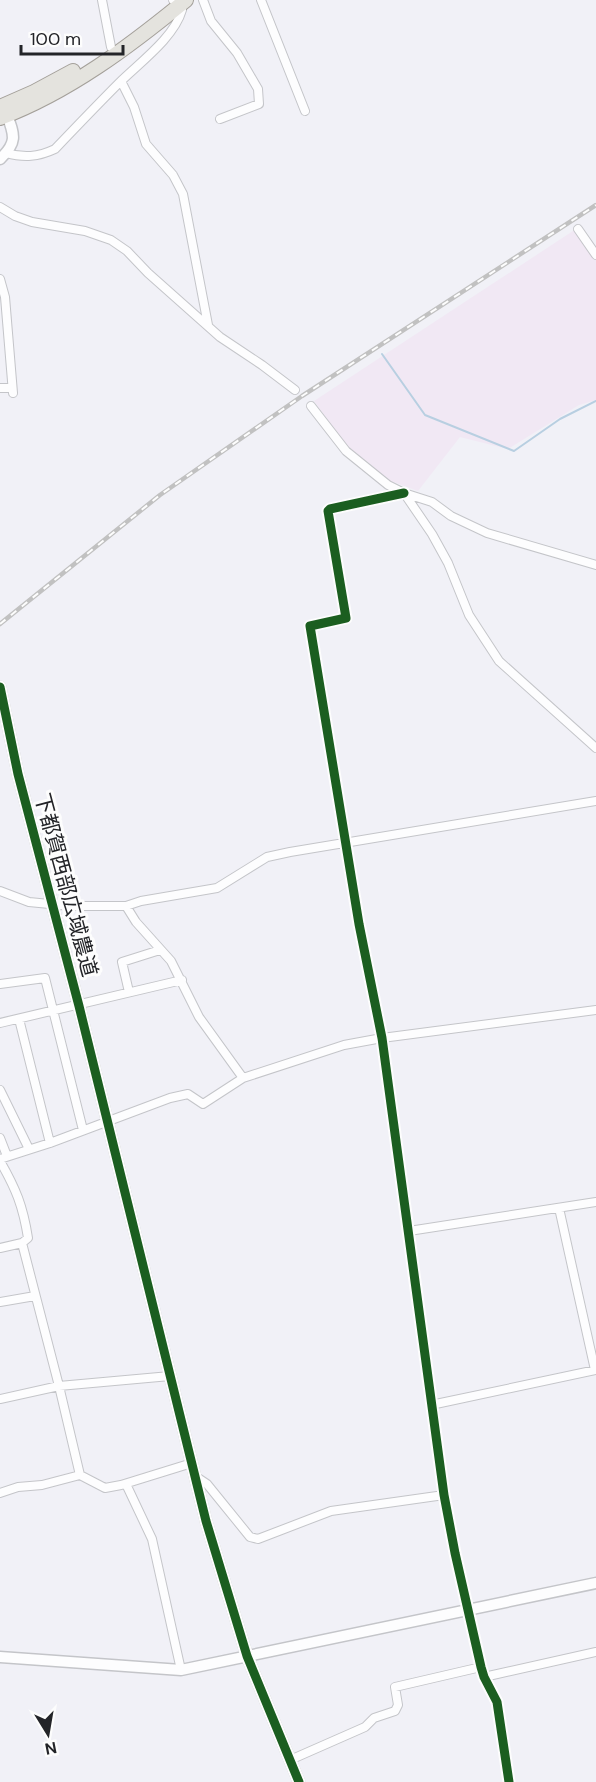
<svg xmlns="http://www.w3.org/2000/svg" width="596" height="1782" viewBox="0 0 596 1782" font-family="'DM Sans','Noto Sans JP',sans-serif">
  <rect width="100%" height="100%" fill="#f1f1f7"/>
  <path fill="#f1e8f4" d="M 576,229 L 596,259 L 596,400 L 579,405 L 508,449 L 460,437 L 418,491 L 385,479 L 369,463 L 349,449 L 314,401 Z"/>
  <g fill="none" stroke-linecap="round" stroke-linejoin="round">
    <path stroke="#b8cfe1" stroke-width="2" d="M 382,354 L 425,415 L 514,451 L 560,419 L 596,401"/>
    <defs>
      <path id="minor" d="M 102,0 L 111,47
        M 203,0 L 211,21 L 237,53 L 258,89 L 259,104 L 220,119
        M 261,0 L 305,111
        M 121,81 L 134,107 L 146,144 L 173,175 L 183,194 L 208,325
        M 6,153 C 24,158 38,157 55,149 C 76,127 97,105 119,83 C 139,63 174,38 182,10 L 173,0
        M 0,207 L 15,216 L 32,222 L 85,231 L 111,240 L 127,251 L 148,273 L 220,337 L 262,365 L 295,390
        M 578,229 L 596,255
        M 0,279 L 5,297 L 13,393
        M 0,388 L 12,388
        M 311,406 L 346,451 L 388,485 L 404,493 L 432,502 L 451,516 L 487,533 L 596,565
        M 404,493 L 330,509 L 328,511 L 346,618 L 310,626 L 359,924 L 382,1038 L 444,1495 L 455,1553 L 481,1667 L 484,1677 L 497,1702 L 509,1782
        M 404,493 L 432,534 L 448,563 L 469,615 L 499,661 L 596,748
        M 0,891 L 29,902 L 70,906 L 126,906 L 141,901 L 217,888 L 267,857 L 290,852 L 596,801
        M 126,906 L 136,922 L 171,961 L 199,1017 L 243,1078
        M 0,984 L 45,978 L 83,1130
        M 129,992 L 122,962 L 160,950
        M 19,1019 L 50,1143
        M 0,1023 L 182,980
        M 0,1090 L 29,1149
        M 0,1138 L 7,1156
        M 0,1159 L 50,1143 L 170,1098 L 188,1094 L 203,1104 L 243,1078 L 344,1045 L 382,1038 L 596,1010
        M 0,1161 C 16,1189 23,1206 28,1238 L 22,1243 L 59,1386 L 80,1475
        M 559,1208 L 595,1370
        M 409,1231 L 596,1202
        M 0,1248 L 22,1243
        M 0,1302 L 35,1296
        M 0,1399 L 59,1386 L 170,1376
        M 431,1405 L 596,1370
        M 195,1476 L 207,1484 L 250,1537 L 258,1539 L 331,1511 L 444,1495
        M 126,1484 L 152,1539 L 181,1670
        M 0,1493 L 18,1487 L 42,1485 L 80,1475 L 105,1488 L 121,1485 L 192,1463
        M 484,1677 L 596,1652
        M 290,1760 L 365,1727 L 374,1718 L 395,1711 L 398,1705 L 395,1687 L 481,1667"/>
      <path id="tertiary" d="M 0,159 C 17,143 15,136 7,115
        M 0,687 L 18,774 L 79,1006 L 206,1521 L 247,1656 L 299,1782
        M 0,1657 L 181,1670 L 596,1583"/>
      <path id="primary" d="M 0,107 L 34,92 L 73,71
        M 0,118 C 69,92 130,46 186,0"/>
    </defs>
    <use href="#minor" stroke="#c4c5c9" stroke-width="10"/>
    <use href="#tertiary" stroke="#c4c5c9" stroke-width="13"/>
    <use href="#primary" stroke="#a4a09a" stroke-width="16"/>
    <use href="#minor" stroke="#fdfdfe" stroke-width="8"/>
    <use href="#tertiary" stroke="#fdfdfe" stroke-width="10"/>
    <use href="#primary" stroke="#e4e3de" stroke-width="14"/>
    <defs>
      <path id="rail" d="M 0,624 L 160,495 L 302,396 L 596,205"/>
    </defs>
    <use href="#rail" stroke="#c1c1c1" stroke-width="4.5"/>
    <use href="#rail" stroke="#fdfdfd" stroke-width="2" stroke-dasharray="7" stroke-linecap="butt"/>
    <defs>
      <path id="cycleway" d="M 404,493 L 330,509 L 328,511 L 346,618 L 310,626 L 359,924 L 382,1038 L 444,1495 L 455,1553 L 481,1667 L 484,1677 L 497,1702 L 509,1782
        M 0,687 L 18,774 L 79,1006 L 206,1521 L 247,1656 L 299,1782"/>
    </defs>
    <use href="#cycleway" stroke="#fdfdfd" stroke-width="13"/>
    <use href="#cycleway" stroke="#1b5e20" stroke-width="9"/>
  </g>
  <g text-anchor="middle" stroke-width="6" stroke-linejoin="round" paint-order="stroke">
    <g font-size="21" fill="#232428" stroke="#fdfdfd">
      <text transform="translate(66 885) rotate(75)" y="7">下都賀西部広域農道</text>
    </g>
  </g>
  <g transform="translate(48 1734) rotate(169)" stroke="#fdfdfd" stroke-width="4.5" paint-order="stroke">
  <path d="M0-4.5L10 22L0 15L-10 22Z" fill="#232428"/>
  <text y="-9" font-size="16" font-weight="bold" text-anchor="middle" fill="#232428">N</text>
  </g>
  <path d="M21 45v9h102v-9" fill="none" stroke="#232428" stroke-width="3"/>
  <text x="30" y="45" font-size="18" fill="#232428" stroke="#fdfdfd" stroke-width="4.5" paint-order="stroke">100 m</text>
</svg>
